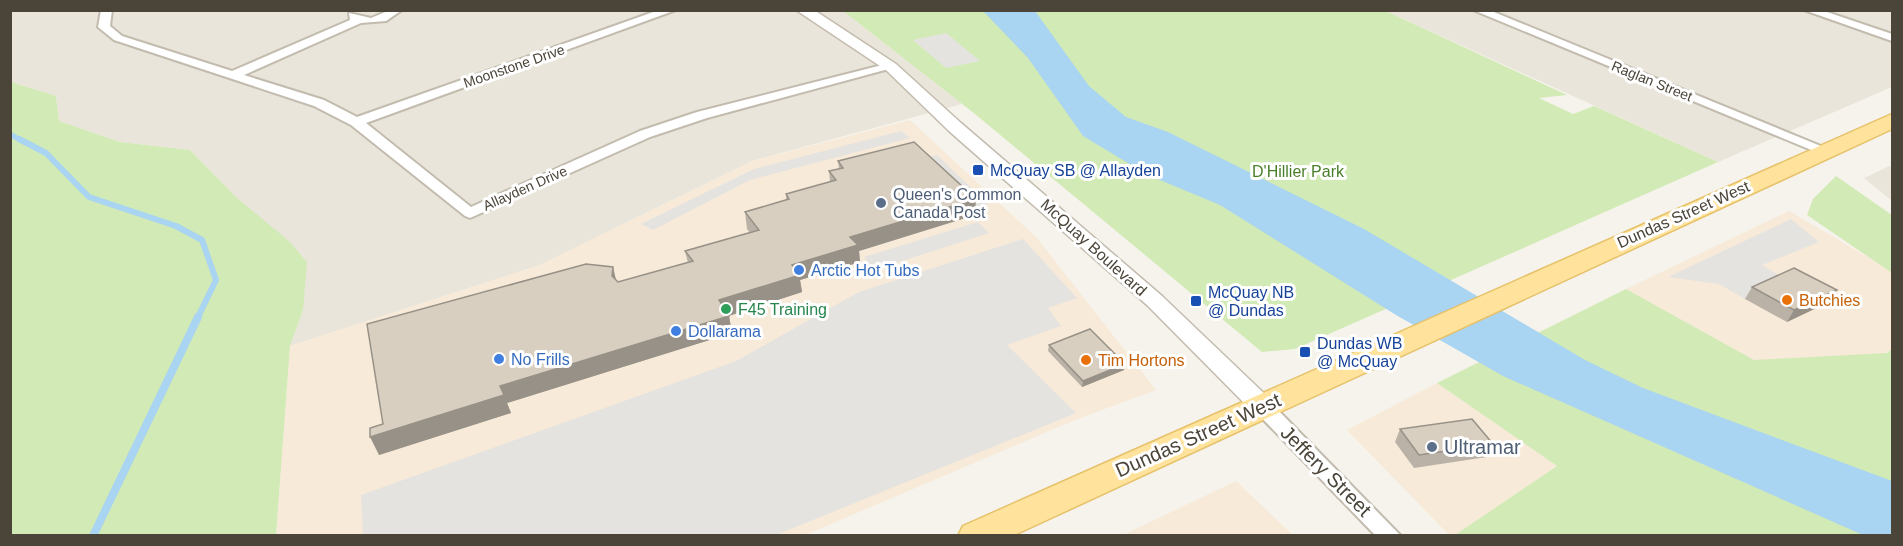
<svg xmlns="http://www.w3.org/2000/svg" width="1903" height="546" viewBox="0 0 1903 546" font-family="Helvetica,sans-serif">
  <rect width="100%" height="100%" fill="#f6f3ec"/>
  <path fill="#eae5da" d="M 10,11 L 843,11 L 962,104 L 752,161 L 540,265 L 290,346 L 303,310 L 236,197 L 190,150 L 120,142 L 59,121 L 56,96 L 11,82 Z
    M 1386,11 L 1892,11 L 1892,87 L 1718,162 Z
    M 1892,165 L 1892,201 L 1864,178 Z"/>
  <path fill="#f7ead8" d="M 910,120 L 1037,238 L 1156,390 L 1075,420 L 805,535 L 276,536 L 290,346 L 540,265 L 752,161 Z
    M 1789,211 L 1892,271 L 1892,349 L 1819,396 L 1626,289 Z
    M 1437,383 L 1557,466 L 1455,535 L 1449,535 L 1347,430 Z
    M 1236,481 L 1293,535 L 1123,535 Z"/>
  <path fill="#d2eab5" d="M 843,11 L 1386,11 L 1567,95 L 1539,98 L 1573,114 L 1594,106 L 1718,162 L 1295,349 L 1262,352 L 975,114 Z
    M 11,82 L 56,96 L 59,121 L 120,142 L 190,150 L 236,197 L 290,242 L 307,262 L 303,310 L 290,346 L 276,535 L 11,535 Z
    M 1836,176 L 1892,215 L 1892,273 L 1807,215 L 1813,199 Z
    M 1626,289 L 1754,360 L 1887,353 L 1892,349 L 1892,535 L 1455,535 L 1557,466 L 1437,383 Z"/>
  <path fill="#e5e3e0" d="M 946,33 L 980,61 L 946,68 L 913,40 Z
    M 901,131 L 910,138 L 750,180 L 653,230 L 641,224 L 754,169 Z
    M 937,155 L 988,204 L 977,207 L 926,158 Z
    M 1791,219 L 1819,242 L 1762,265 L 1787,280 L 1745,299 L 1719,284 L 1668,277 Z
    M 978,222 L 989,233 L 874,270 L 864,257 Z
    M 1023,239 L 1077,298 L 1048,308 L 1061,326 L 1007,345 L 1076,413 L 776,535 L 363,535 L 361,495 L 736,361 L 859,292 Z"/>
  <path fill="#a9d4f2" d="M 983,11 L 1035,11 L 1089,86 L 1126,117 L 1168,132 L 1364,229 L 1585,360 L 1643,388 L 1892,481 L 1892,535 L 1863,535 L 1503,376 L 1396,315 L 1220,205 L 1148,175 L 1083,136 L 1028,58 Z"/>
  <g fill="none" stroke-linecap="round" stroke-linejoin="round">
    <path stroke="#a9d4f2" stroke-width="5" d="M 10,134 L 22,141"/>
    <path stroke="#a9d4f2" stroke-width="6" d="M 19,139 L 46,153 L 89,197 L 176,226 L 202,240 L 216,280 L 197,319"/>
    <path stroke="#a9d4f2" stroke-width="8" d="M 93,536 L 198,317"/>
    <defs>
      <path id="minor" d="M 101,10 L 112,10 L 110,26 L 122,36 L 232,71 L 350,20 L 349,13 L 371,18 L 390,10 L 402,10 L 386,21 L 361,23 L 244,75 L 324,100 L 357,117 L 659,10 L 676,10 L 366,123 L 471,207 L 640,131 L 697,112 L 890,63 L 896,67 L 707,118 L 650,137 L 470,218 L 465,216 L 351,125 L 314,106 L 114,40 L 98,27 Z
        M 1473,10 L 1489,10 L 1833,151 L 1831,154 L 1821,154 Z
        M 1804,10 L 1821,10 L 1892,34 L 1892,41 Z
        M 1262,399 L 1269,401 L 1401,536 L 1376,536 L 1255,411 L 1252,406 L 1255,401 Z"/>
      <path id="tertiary" d="M 796,10 L 814,10 L 896,64 L 961,123 L 1162,296 L 1271,400 L 1274,406 L 1271,412 L 1262,415 L 1253,412 L 1147,305 L 949,131 L 886,70 Z"/>
      <path id="primary" d="M 1892,114 L 1892,129 L 1012,536 L 958,536 L 963,526 Z"/>
    </defs>
    <use href="#minor" stroke="#c2bbae" stroke-width="4"/>
    <use href="#tertiary" stroke="#c2bbae" stroke-width="3"/>
    <use href="#primary" stroke="#e6c16a" stroke-width="3"/>
    <use href="#minor" fill="#fff" fill-rule="evenodd"/>
    <use href="#tertiary" fill="#fff" fill-rule="evenodd"/>
    <use href="#primary" fill="#ffe39c" fill-rule="evenodd"/>
  </g>
  <path fill="#bab2a6" d="M 838,161 L 975,215 L 859,251 L 860,262 L 800,280 L 802,292 L 729,316 L 732,333 L 507,403 L 511,413 L 379,455 L 383,424 L 616,280 L 618,282 L 688,263 L 685,251 L 750,233 L 747,229 L 745,212 L 786,200 L 786,194 L 830,182 L 829,171 L 839,169 Z
    M 1752,287 L 1837,290 L 1829,302 L 1787,322 L 1745,299 Z
    M 1049,345 L 1124,370 L 1082,387 L 1048,351 Z
    M 1400,429 L 1493,444 L 1487,457 L 1414,468 L 1395,442 Z"/>
  <path fill="#979187" d="M 976,199 L 975,215 L 859,251 L 860,262 L 800,280 L 802,292 L 722,318 L 719,300 L 850,237 Z
    M 613,267 L 617,284 L 612,276 Z
    M 1837,290 L 1829,302 L 1787,322 L 1794,310 Z
    M 729,316 L 732,333 L 507,403 L 511,413 L 379,455 L 370,437 L 500,386 Z
    M 1125,364 L 1124,370 L 1082,387 L 1083,381 Z"/>
  <path fill="#d8cfc1" stroke="#979187" stroke-width="1.5" d="M 914,142 L 976,199 L 850,237 L 858,245 L 792,265 L 800,275 L 719,300 L 729,316 L 500,386 L 504,395 L 370,437 L 370,428 L 383,424 L 367,324 L 586,264 L 613,267 L 612,276 L 618,282 L 693,261 L 685,251 L 759,230 L 745,212 L 789,199 L 786,194 L 836,180 L 829,171 L 843,168 L 838,161 Z
    M 1794,268 L 1837,290 L 1794,310 L 1752,287 Z
    M 1090,329 L 1125,364 L 1083,381 L 1049,345 Z
    M 1472,419 L 1493,444 L 1419,455 L 1400,429 Z"/>
  <g fill="#1a4fb4" stroke="#fff" stroke-width="2">
    <rect x="972" y="164" width="12" height="12" rx="3"/>
    <rect x="1190" y="295" width="12" height="12" rx="3"/>
    <rect x="1299" y="346" width="12" height="12" rx="3"/>
  </g>
  <g fill="#5c6f8a" stroke="#fff" stroke-width="2">
    <circle cx="881" cy="203" r="6"/>
    <circle cx="1432" cy="447" r="6"/>
  </g>
  <g fill="#3f7fe0" stroke="#fff" stroke-width="2">
    <circle cx="799" cy="270" r="6"/>
    <circle cx="676" cy="331" r="6"/>
    <circle cx="499" cy="359" r="6"/>
  </g>
  <g fill="#e8710a" stroke="#fff" stroke-width="2">
    <circle cx="1787" cy="300" r="6"/>
    <circle cx="1086" cy="360" r="6"/>
  </g>
  <circle fill="#2e9e5b" stroke="#fff" stroke-width="2" cx="726" cy="309" r="6"/>
  <g text-anchor="middle" stroke-width="6" stroke-linejoin="round" paint-order="stroke">
    <g font-size="14" fill="#4b4439" stroke="#fff">
      <text transform="translate(514 66) rotate(-19)" y="5">Moonstone Drive</text>
      <text transform="translate(1652 81) rotate(22)" y="5">Raglan Street</text>
      <text transform="translate(525 188) rotate(-24)" y="5">Allayden Drive</text>
    </g>
    <g font-size="16" fill="#164399" stroke="#fff" text-anchor="start">
      <text x="990" y="176">McQuay SB @ Allayden</text>
      <text x="1208" y="298">McQuay NB<tspan x="1208" dy="18">@ Dundas</tspan></text>
      <text x="1317" y="349">Dundas WB<tspan x="1317" dy="18">@ McQuay</tspan></text>
    </g>
    <g font-size="16" fill="#4a7f2a" stroke="#fff">
      <text x="1298" y="177">D'Hillier Park</text>
    </g>
    <g font-size="16" fill="#4e5e75" stroke="#fff" text-anchor="start">
      <text x="893" y="200">Queen's Common<tspan x="893" dy="18">Canada Post</tspan></text>
    </g>
    <g font-size="16" fill="#4b4439" stroke="#fff">
      <text transform="translate(1683 214) rotate(-24)" y="6">Dundas Street West</text>
      <text transform="translate(1094 247) rotate(42)" y="6">McQuay Boulevard</text>
    </g>
    <g font-size="16" fill="#366cbe" stroke="#fff" text-anchor="start">
      <text x="811" y="276">Arctic Hot Tubs</text>
      <text x="688" y="337">Dollarama</text>
      <text x="511" y="365">No Frills</text>
    </g>
    <g font-size="16" fill="#c56008" stroke="#fff" text-anchor="start">
      <text x="1799" y="306">Butchies</text>
      <text x="1098" y="366">Tim Hortons</text>
    </g>
    <g font-size="16" fill="#27864d" stroke="#fff" text-anchor="start">
      <text x="738" y="315">F45 Training</text>
    </g>
    <g font-size="20" fill="#4b4439" stroke="#fff">
      <text transform="translate(1198 435) rotate(-24)" y="7">Dundas Street West</text>
      <text transform="translate(1326 471) rotate(45)" y="7">Jeffery Street</text>
    </g>
    <g font-size="20" fill="#4e5e75" stroke="#fff" text-anchor="start">
      <text x="1444" y="454">Ultramar</text>
    </g>
  </g>
  <rect width="1903" height="546" fill="none" stroke="#4b4439" stroke-width="24"/>
</svg>
